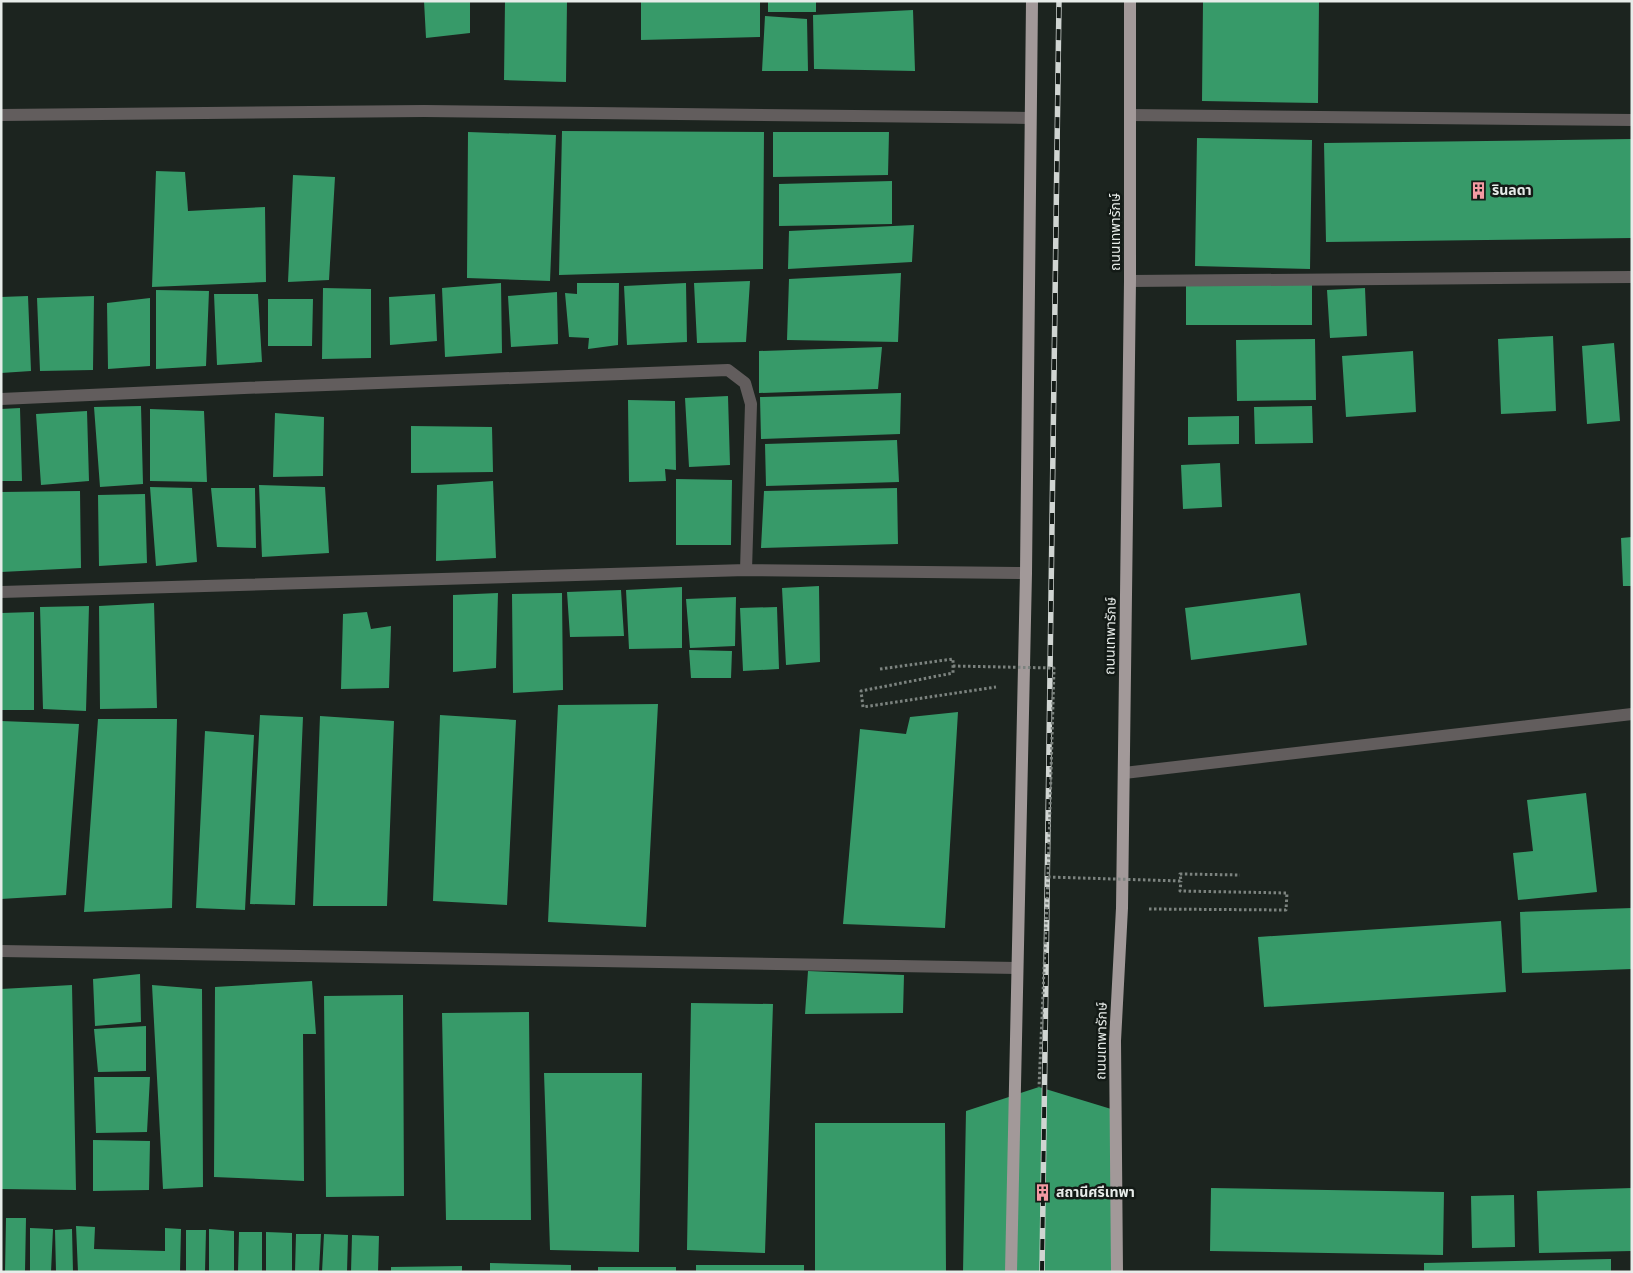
<svg xmlns="http://www.w3.org/2000/svg" width="1633" height="1273" viewBox="0 0 1633 1273" font-family="Manrope,'Noto Sans Thai',sans-serif">
  <rect width="100%" height="100%" fill="#1c241f"/>
  <path fill="#379a69" d="M 424,1 L 470,1 L 470,33 L 426,38 Z
    M 505,1 L 567,1 L 566,82 L 504,80 Z
    M 641,1 L 760,1 L 760,37 L 641,40 Z
    M 768,1 L 816,1 L 816,12 L 768,12 Z
    M 1203,1 L 1319,1 L 1318,103 L 1202,101 Z
    M 913,10 L 915,71 L 814,69 L 813,15 Z
    M 765,16 L 807,19 L 808,71 L 762,71 Z
    M 562,131 L 764,132 L 763,269 L 559,275 Z
    M 468,132 L 556,135 L 550,281 L 467,278 Z
    M 773,132 L 889,132 L 888,175 L 773,177 Z
    M 1197,138 L 1312,140 L 1310,269 L 1195,266 Z
    M 1632,139 L 1632,238 L 1326,242 L 1324,143 Z
    M 156,171 L 185,172 L 188,211 L 265,207 L 266,282 L 152,287 Z
    M 293,175 L 335,177 L 329,280 L 288,282 Z
    M 892,181 L 892,224 L 779,226 L 779,184 Z
    M 914,225 L 912,262 L 788,269 L 789,231 Z
    M 901,273 L 898,342 L 787,340 L 789,279 Z
    M 750,281 L 746,342 L 697,343 L 694,283 Z
    M 501,283 L 502,353 L 445,357 L 442,288 Z
    M 577,283 L 619,283 L 618,345 L 588,349 L 589,338 L 569,337 L 565,293 L 577,294 Z
    M 686,283 L 687,342 L 627,345 L 624,286 Z
    M 1186,285 L 1312,285 L 1312,325 L 1186,325 Z
    M 323,288 L 371,289 L 371,358 L 322,359 Z
    M 1365,288 L 1367,336 L 1330,338 L 1327,290 Z
    M 156,290 L 209,291 L 206,366 L 156,369 Z
    M 557,292 L 558,344 L 511,347 L 508,296 Z
    M 214,294 L 258,294 L 262,362 L 217,365 Z
    M 435,294 L 437,341 L 390,345 L 389,297 Z
    M 28,296 L 31,371 L 1,373 L 1,297 Z
    M 94,296 L 93,370 L 40,371 L 37,298 Z
    M 150,298 L 150,366 L 108,369 L 107,303 Z
    M 268,299 L 313,299 L 312,346 L 268,346 Z
    M 1553,336 L 1556,411 L 1501,414 L 1498,339 Z
    M 1315,339 L 1316,400 L 1237,401 L 1236,340 Z
    M 1614,343 L 1620,421 L 1587,424 L 1582,346 Z
    M 882,347 L 878,389 L 759,393 L 759,351 Z
    M 1413,351 L 1416,412 L 1346,417 L 1342,356 Z
    M 901,393 L 900,434 L 761,439 L 760,397 Z
    M 728,396 L 730,465 L 689,467 L 685,398 Z
    M 628,400 L 675,401 L 676,470 L 665,469 L 666,481 L 629,482 Z
    M 141,406 L 143,484 L 100,487 L 94,407 Z
    M 1312,406 L 1313,443 L 1255,444 L 1254,407 Z
    M 20,408 L 22,481 L 1,481 L 1,409 Z
    M 150,409 L 204,411 L 207,482 L 150,481 Z
    M 87,411 L 89,481 L 41,485 L 36,414 Z
    M 275,413 L 324,417 L 323,476 L 273,477 Z
    M 1239,416 L 1239,444 L 1188,445 L 1188,417 Z
    M 411,426 L 492,427 L 493,472 L 411,473 Z
    M 897,440 L 899,482 L 766,486 L 765,444 Z
    M 1220,463 L 1222,507 L 1183,509 L 1181,465 Z
    M 676,479 L 732,480 L 731,545 L 676,545 Z
    M 493,481 L 496,558 L 436,561 L 437,485 Z
    M 259,485 L 325,487 L 329,553 L 262,557 Z
    M 150,487 L 192,488 L 197,562 L 156,566 Z
    M 211,488 L 255,488 L 256,548 L 217,547 Z
    M 897,488 L 898,544 L 761,548 L 764,491 Z
    M 80,491 L 81,568 L 1,572 L 1,492 Z
    M 145,494 L 147,563 L 99,566 L 98,495 Z
    M 1632,537 L 1632,586 L 1623,586 L 1621,538 Z
    M 819,586 L 820,662 L 786,665 L 782,588 Z
    M 682,587 L 682,648 L 629,649 L 626,590 Z
    M 621,590 L 624,636 L 570,637 L 567,592 Z
    M 498,593 L 496,668 L 453,672 L 453,595 Z
    M 562,593 L 563,690 L 513,693 L 512,594 Z
    M 1300,593 L 1307,645 L 1191,660 L 1185,608 Z
    M 736,597 L 735,646 L 690,648 L 686,599 Z
    M 154,603 L 157,708 L 100,709 L 99,606 Z
    M 89,606 L 86,711 L 43,709 L 40,607 Z
    M 777,607 L 779,669 L 743,671 L 740,608 Z
    M 34,612 L 34,710 L 1,710 L 1,613 Z
    M 367,612 L 371,629 L 391,626 L 389,688 L 341,689 L 343,614 Z
    M 689,650 L 732,651 L 731,678 L 691,678 Z
    M 658,704 L 646,927 L 548,922 L 558,705 Z
    M 958,712 L 945,928 L 843,924 L 860,729 L 906,734 L 910,717 Z
    M 260,715 L 303,717 L 295,905 L 250,904 Z
    M 440,715 L 516,720 L 507,905 L 433,901 Z
    M 320,716 L 394,721 L 387,906 L 313,906 Z
    M 98,719 L 177,719 L 172,908 L 84,912 Z
    M 1,721 L 79,724 L 66,895 L 1,899 Z
    M 205,731 L 254,735 L 245,910 L 196,908 Z
    M 1586,793 L 1597,892 L 1518,900 L 1513,853 L 1533,851 L 1527,800 Z
    M 1632,908 L 1632,969 L 1522,973 L 1520,912 Z
    M 1501,921 L 1506,992 L 1264,1007 L 1258,937 Z
    M 808,971 L 904,975 L 903,1013 L 805,1014 Z
    M 140,974 L 141,1022 L 95,1026 L 93,979 Z
    M 312,981 L 316,1034 L 303,1034 L 304,1181 L 214,1177 L 215,987 Z
    M 72,985 L 76,1190 L 1,1189 L 1,989 Z
    M 152,985 L 202,989 L 203,1187 L 163,1189 Z
    M 403,995 L 404,1196 L 326,1197 L 324,996 Z
    M 691,1003 L 773,1004 L 765,1253 L 687,1250 Z
    M 529,1012 L 531,1220 L 446,1220 L 442,1013 Z
    M 146,1026 L 146,1071 L 98,1072 L 94,1029 Z
    M 544,1073 L 642,1073 L 639,1252 L 550,1250 Z
    M 94,1077 L 150,1077 L 147,1132 L 96,1133 Z
    M 1039,1087 L 1121,1112 L 1119,1272 L 963,1272 L 966,1111 Z
    M 815,1123 L 945,1123 L 946,1272 L 815,1272 Z
    M 93,1140 L 150,1141 L 149,1190 L 93,1191 Z
    M 1211,1188 L 1444,1192 L 1443,1255 L 1210,1251 Z
    M 1632,1188 L 1632,1251 L 1539,1253 L 1537,1191 Z
    M 1514,1195 L 1515,1247 L 1472,1248 L 1471,1196 Z
    M 6,1218 L 26,1218 L 25,1272 L 5,1272 Z
    M 76,1226 L 95,1227 L 94,1249 L 165,1251 L 165,1228 L 181,1229 L 180,1272 L 78,1272 Z
    M 30,1228 L 53,1229 L 51,1272 L 30,1272 Z
    M 72,1229 L 73,1272 L 56,1272 L 55,1230 Z
    M 209,1229 L 234,1231 L 234,1272 L 209,1272 Z
    M 186,1230 L 206,1230 L 205,1272 L 186,1272 Z
    M 239,1232 L 262,1232 L 262,1272 L 238,1272 Z
    M 266,1232 L 292,1233 L 292,1272 L 266,1272 Z
    M 296,1234 L 321,1234 L 319,1272 L 295,1272 Z
    M 324,1234 L 348,1235 L 347,1272 L 322,1272 Z
    M 352,1235 L 379,1236 L 378,1272 L 351,1272 Z
    M 1611,1259 L 1611,1272 L 1424,1272 L 1424,1263 Z
    M 490,1263 L 571,1265 L 571,1272 L 490,1272 Z
    M 696,1265 L 804,1265 L 804,1272 L 696,1272 Z
    M 462,1266 L 462,1272 L 391,1272 L 391,1267 Z
    M 598,1267 L 676,1267 L 676,1272 L 598,1272 Z"/>
  <g fill="none" stroke-linecap="round" stroke-linejoin="round">
    <path stroke="#7c837f" stroke-width="3" stroke-dasharray="2.5 2.5" stroke-linecap="butt" d="M 880,669 L 953,659 L 953,673 L 861,691 L 863,707 L 996,687
      M 1149,909 L 1286,910 L 1287,893 L 1180,891 L 1181,881"/>
    <path stroke="#625d5d" stroke-width="12" d="M 1,115 L 424,111 L 1030,118
      M 1130,115 L 1632,120
      M 1130,281 L 1632,277
      M 1,399 L 244,388 L 728,370 L 745,383 L 751,404 L 746,570
      M 1,592 L 746,570 L 1026,573
      M 1124,773 L 1632,714
      M 1,951 L 1017,968"/>
    <path stroke="#a29999" stroke-width="12" d="M 1011,1272 L 1026,573 L 1032,1
      M 1117,1272 L 1115,1041 L 1122,908 L 1130,281 L 1130,1"/>
    <defs>
      <path id="rail" d="M 1042,1272 L 1059,1"/>
    </defs>
    <use href="#rail" stroke="#d0d5d2" stroke-width="5.5"/>
    <use href="#rail" stroke="#131a16" stroke-width="4" stroke-dasharray="11" stroke-linecap="butt"/>
    <path stroke="#7c837f" stroke-width="3" stroke-dasharray="2.5 2.5" stroke-linecap="butt" d="M 953,666 L 1054,668 L 1048,877 L 1039,1087
      M 1048,877 L 1181,881 L 1180,874 L 1240,875"/>
  </g>
  <defs>
    <symbol id="building-bare" viewBox="-9 -9 18 18"><path d="M-4-6H4V6H1V3H-1V6H-4ZM-2.5-4.3h1.7v1.8h-1.7ZM.8-4.3h1.7v1.8H.8ZM-2.5-1h1.7V.8h-1.7ZM.8-1h1.7V.8H.8Z" fill="#f49aa3" stroke="#131a16" stroke-width="2.5" paint-order="stroke"/></symbol>
  </defs>
  <g fill-rule="evenodd">
    <use href="#building-bare" x="1466" y="178" width="25" height="25"/>
    <use href="#building-bare" x="1030" y="1180" width="25" height="25"/>
  </g>
  <g text-anchor="middle" stroke-width="5" stroke-linejoin="round" paint-order="stroke">
    <g font-size="14" font-weight="bold" fill="#e7ece9" stroke="#131a16" text-anchor="start">
      <text x="1492" y="195">รินลดา</text>
      <text x="1056" y="1197">สถานีศรีเทพา</text>
    </g>
    <g font-size="14" fill="#e7ece9" stroke="#131a16">
      <text transform="translate(1115 232) rotate(-90)" y="5">ถนนเทพารักษ์</text>
      <text transform="translate(1110 636) rotate(-89)" y="5">ถนนเทพารักษ์</text>
      <text transform="translate(1101 1041) rotate(-89)" y="5">ถนนเทพารักษ์</text>
    </g>
  </g>
  <rect width="1633" height="1273" fill="none" stroke="#e7ece9" stroke-width="5"/>
</svg>
